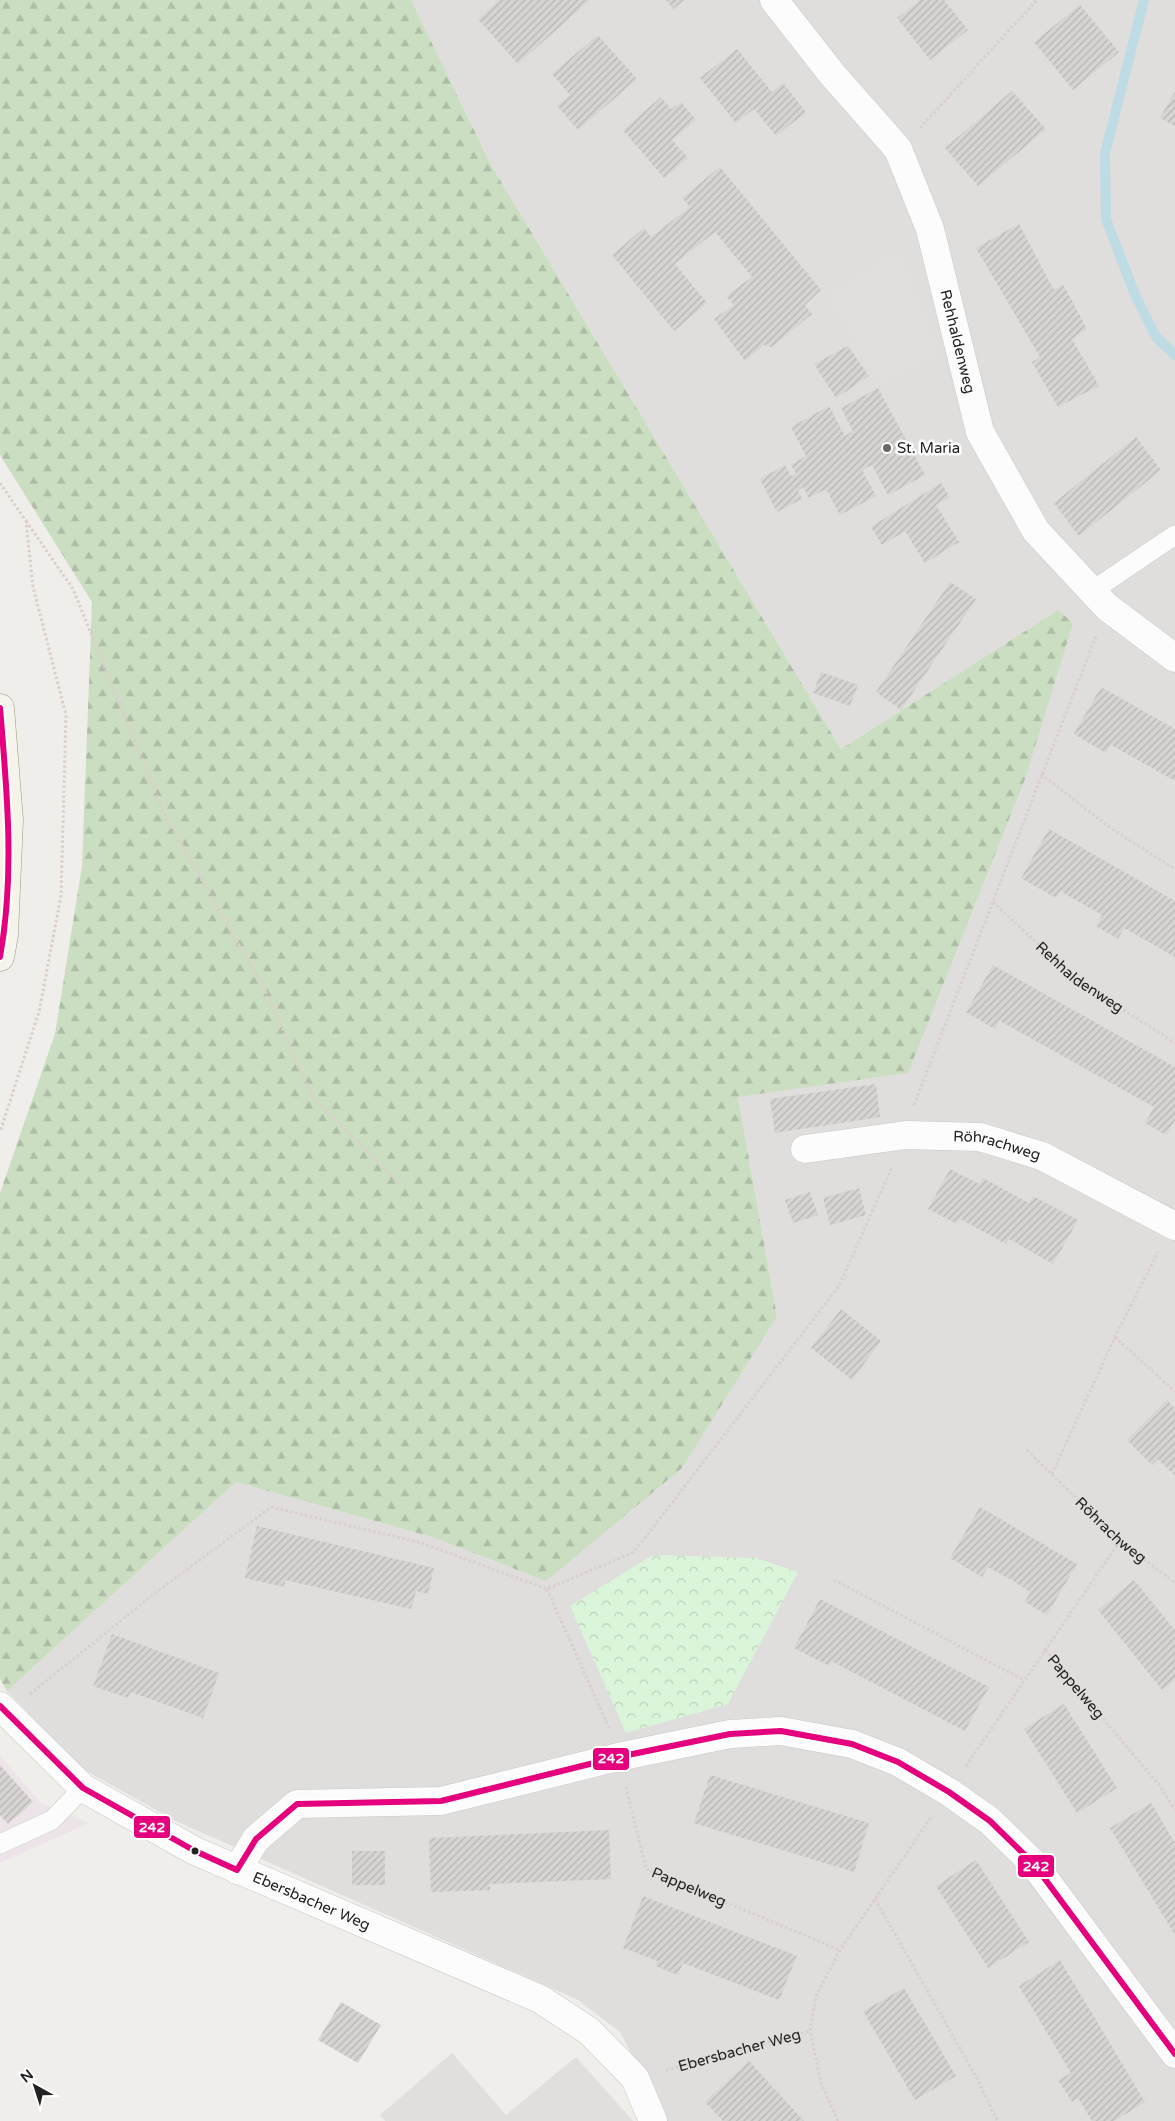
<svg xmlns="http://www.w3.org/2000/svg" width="1175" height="2121" viewBox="0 0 1175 2121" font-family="'Varela Round',sans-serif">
  <defs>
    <pattern id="forest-firs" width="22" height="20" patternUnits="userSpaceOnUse" patternTransform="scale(1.25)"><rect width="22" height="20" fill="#cbdec1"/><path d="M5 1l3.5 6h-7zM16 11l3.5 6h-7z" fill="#aebea6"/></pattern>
    <pattern id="park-crowns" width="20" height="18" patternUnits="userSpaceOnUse" patternTransform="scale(1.25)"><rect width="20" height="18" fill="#daf5da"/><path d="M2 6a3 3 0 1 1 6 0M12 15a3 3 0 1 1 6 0" fill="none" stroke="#bbd2bb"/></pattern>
    <pattern id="building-hatch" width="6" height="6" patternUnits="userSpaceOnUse" patternTransform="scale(1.25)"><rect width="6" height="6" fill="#d7d4d2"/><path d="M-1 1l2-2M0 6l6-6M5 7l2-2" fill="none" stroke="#b8b6b4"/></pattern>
  </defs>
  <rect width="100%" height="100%" fill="#f0eeeb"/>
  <path fill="#dfdedc" d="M 411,0 L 1175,0 L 1175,2121 L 667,2121 L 620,2032 L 578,2000 L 176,1821 L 79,1767 L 7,1691 L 236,1482 L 432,1537 L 546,1581 L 777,1316 L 738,1096 L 908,1073 L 1058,610 L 841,749 L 491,165 Z"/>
  <path fill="#ede4e9" d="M 0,1756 L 41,1803 L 89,1823 L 0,1863 Z"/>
  <path fill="url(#forest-firs)" d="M 0,0 L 411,0 L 491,165 L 841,749 L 1058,610 L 1073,623 L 1025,779 L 908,1073 L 738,1097 L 777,1316 L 682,1468 L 546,1581 L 432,1537 L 236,1482 L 7,1691 L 0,1679 L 0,1193 L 55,1034 L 82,866 L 92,602 L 0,455 Z"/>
  <path fill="url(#park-crowns)" d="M 653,1555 L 756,1558 L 798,1572 L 728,1704 L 626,1733 L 570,1606 Z"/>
  <path fill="#e0dfde" d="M 898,252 L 937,353 L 880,382 L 830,296 Z
    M 452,2053 L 506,2115 L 576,2057 L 633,2121 L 385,2121 L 380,2115 Z"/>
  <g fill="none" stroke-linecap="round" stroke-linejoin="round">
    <path stroke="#bfdbe3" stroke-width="10" d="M 1144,0 L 1105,153 L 1106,219 L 1135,295 L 1156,337 L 1175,355"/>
  </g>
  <path fill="url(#building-hatch)" d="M 499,0 L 590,0 L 518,64 L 478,19 Z
    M 666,0 L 685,0 L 673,9 Z
    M 920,0 L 944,0 L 968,30 L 930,60 L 897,18 Z
    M 1080,5 L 1119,52 L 1073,90 L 1034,42 Z
    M 598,35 L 637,79 L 578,130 L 557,106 L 570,95 L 552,74 Z
    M 737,49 L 772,92 L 783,83 L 806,112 L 776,136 L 754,109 L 736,123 L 700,78 Z
    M 1012,91 L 1046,129 L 978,186 L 945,148 Z
    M 1175,91 L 1175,126 L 1160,118 Z
    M 661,97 L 671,109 L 681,102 L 696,120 L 672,140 L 688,158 L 664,178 L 623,130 Z
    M 720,167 L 821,290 L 805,305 L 812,314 L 772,347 L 764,345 L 745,361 L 714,319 L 734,305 L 726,296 L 752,277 L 715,232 L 675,264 L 707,303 L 674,331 L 612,255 L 644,228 L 651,237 L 690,207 L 682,198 Z
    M 1019,224 L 1054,290 L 1063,284 L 1087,329 L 1072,339 L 1099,386 L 1058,407 L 1032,362 L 1040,357 L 976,248 Z
    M 848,346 L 869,376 L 836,398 L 814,364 Z
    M 878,388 L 925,475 L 888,495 L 872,465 L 862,470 L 876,496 L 840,515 L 826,489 L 809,498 L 803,487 L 798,491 L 802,499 L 777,512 L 760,479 L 785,465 L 791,476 L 796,474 L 791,465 L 806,456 L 791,427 L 829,406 L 845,436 L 853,431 L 841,408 Z
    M 1136,437 L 1161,470 L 1079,536 L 1054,503 Z
    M 941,483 L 950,497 L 936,505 L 959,542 L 925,563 L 905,531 L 882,545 L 871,527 Z
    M 950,582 L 976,599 L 901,710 L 876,692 Z
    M 821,672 L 858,685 L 850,706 L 813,693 Z
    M 1101,687 L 1175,729 L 1175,781 L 1111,745 L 1106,753 L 1074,734 Z
    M 1049,829 L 1175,901 L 1175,957 L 1124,928 L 1118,939 L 1096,926 L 1102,915 L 1060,891 L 1056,898 L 1021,878 Z
    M 993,965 L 1175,1067 L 1175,1120 L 1166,1135 L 1145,1123 L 1154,1107 L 1000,1021 L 995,1029 L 966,1012 Z
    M 876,1084 L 880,1117 L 775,1133 L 770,1099 Z
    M 950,1169 L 979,1184 L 983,1178 L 1029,1203 L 1033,1196 L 1078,1220 L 1053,1264 L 1009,1239 L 1006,1244 L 960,1219 L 957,1224 L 928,1209 Z
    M 859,1188 L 866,1215 L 830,1225 L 823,1198 Z
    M 810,1192 L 818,1215 L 793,1223 L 785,1200 Z
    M 841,1309 L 881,1341 L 852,1380 L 811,1348 Z
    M 1167,1400 L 1175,1409 L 1175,1476 L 1158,1459 L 1152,1465 L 1127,1440 Z
    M 980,1507 L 1077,1564 L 1047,1615 L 1025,1602 L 1030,1592 L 1010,1579 L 988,1567 L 982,1577 L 950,1558 Z
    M 257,1526 L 434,1568 L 428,1594 L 416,1591 L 411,1609 L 285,1580 L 284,1587 L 245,1578 Z
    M 1134,1580 L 1175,1630 L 1175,1680 L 1162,1690 L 1098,1610 Z
    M 820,1599 L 989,1687 L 965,1731 L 831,1661 L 829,1666 L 794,1648 Z
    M 112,1634 L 219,1673 L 203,1718 L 131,1692 L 128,1698 L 93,1686 Z
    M 1064,1704 L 1117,1788 L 1077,1813 L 1024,1729 Z
    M 0,1765 L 33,1802 L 8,1824 L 0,1815 Z
    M 710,1775 L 869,1823 L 854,1872 L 694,1823 Z
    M 1151,1803 L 1175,1843 L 1175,1935 L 1110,1828 Z
    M 609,1830 L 611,1879 L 490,1884 L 490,1890 L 431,1892 L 429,1838 Z
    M 352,1851 L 385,1851 L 385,1885 L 352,1885 Z
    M 976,1860 L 1029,1942 L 988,1968 L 936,1886 Z
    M 643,1896 L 797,1956 L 779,2000 L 683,1963 L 678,1975 L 655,1966 L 658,1961 L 623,1948 Z
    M 1060,1960 L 1145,2102 L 1114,2121 L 1092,2121 L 1078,2098 L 1072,2102 L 1058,2080 L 1071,2073 L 1019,1986 Z
    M 904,1988 L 956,2076 L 915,2100 L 863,2011 Z
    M 341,2002 L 381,2025 L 358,2063 L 318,2040 Z
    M 749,2061 L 783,2098 L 804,2121 L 723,2121 L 705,2102 Z"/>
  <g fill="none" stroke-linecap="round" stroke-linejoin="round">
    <defs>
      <path id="lane" d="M 1092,591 L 1175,535
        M 0,1844 L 52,1820 L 83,1788"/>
      <g id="street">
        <path id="s6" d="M 774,0 L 832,74 L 898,149 L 930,229 L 980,432 L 1036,531 L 1107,607 L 1175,658"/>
        <path id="s7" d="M 805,1149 L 906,1135 L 980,1137 L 1042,1156 L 1175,1226"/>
        <path id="s8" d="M 0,1706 L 83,1788 L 195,1851 L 540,1999 L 589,2031 L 635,2078 L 653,2121"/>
        <path d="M 237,1870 L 256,1839 L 297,1804 L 441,1801 L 618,1757 L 730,1734 L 781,1731 L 852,1744 L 898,1762 L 949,1792 L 990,1821 L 1033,1863 L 1175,2054"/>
      </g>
      <path id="secondary" d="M 0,708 L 9,820 L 4,935 L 0,957"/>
    </defs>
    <use href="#lane" stroke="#c9c8c7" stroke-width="20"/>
    <use href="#street" stroke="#c9c8c7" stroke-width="29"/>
    <use href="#secondary" stroke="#999a82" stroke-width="29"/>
    <g stroke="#dccecd" stroke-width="3" stroke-dasharray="2.5 2.5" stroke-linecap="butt">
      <path d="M 920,128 L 1037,0"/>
      <path d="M 0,483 L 26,521 L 33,587 L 66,715 L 61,896 L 39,1012 L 0,1132"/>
      <path d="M 26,521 L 73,589 L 164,814 L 266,992 L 313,1098 L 399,1183"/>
      <path d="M 1041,774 L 1112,829 L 1175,869"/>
      <path id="s1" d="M 993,902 L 1074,978 L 1175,1043"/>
      <path d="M 914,1105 L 1096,636"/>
      <path d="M 1115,1337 L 1175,1392"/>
      <path id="s2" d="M 1027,1450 L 1120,1541 L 1175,1583"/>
      <path d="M 1052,1474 L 1115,1337 L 1158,1252"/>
      <path d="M 834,1580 L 1024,1680"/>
      <path d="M 547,1589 L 609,1728"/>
      <path id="s3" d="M 1045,1650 L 1160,1786 L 1175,1810"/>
      <path d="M 30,1694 L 154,1594 L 271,1507 L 422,1543 L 547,1589 L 632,1553 L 641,1543 L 839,1286 L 892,1167"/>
      <path d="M 966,1766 L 1120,1541"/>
      <path id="s4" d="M 626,1787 L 646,1869 L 840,1950"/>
      <path d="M 875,1899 L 978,2080 L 997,2121"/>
      <path id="s5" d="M 666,2070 L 810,2031"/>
      <path d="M 838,2121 L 821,2083 L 810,2031 L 816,1996 L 840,1950 L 932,1816"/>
    </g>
    <use href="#lane" stroke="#fdfcfc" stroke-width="19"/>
    <use href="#street" stroke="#fdfcfc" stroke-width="28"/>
    <use href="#secondary" stroke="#f4f4ed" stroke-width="28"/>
    <defs>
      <path id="bus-1" d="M 0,708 C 7,790 15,875 0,957
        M 0,1706 L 83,1788 L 195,1851 L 237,1870 L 256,1839 L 297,1804 L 441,1801 L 618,1757 L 730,1734 L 781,1731 L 852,1744 L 898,1762 L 949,1792 L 990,1821 L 1033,1863 L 1175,2054"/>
    </defs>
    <use href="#bus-1" stroke="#fff" stroke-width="10"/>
    <use href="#bus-1" stroke="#e5007d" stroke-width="6"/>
  </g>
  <circle fill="#6a6968" stroke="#fff" stroke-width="2" cx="887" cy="448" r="5"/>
  <circle fill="#222" stroke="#fff" stroke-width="2" cx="195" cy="1851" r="4.5"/>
  <g text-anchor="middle" stroke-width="5" stroke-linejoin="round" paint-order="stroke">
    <g font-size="15" fill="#222" stroke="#fff">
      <text dy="5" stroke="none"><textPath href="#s6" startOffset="396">Rehhaldenweg</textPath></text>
      <text dy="5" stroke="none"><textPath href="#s1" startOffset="115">Rehhaldenweg</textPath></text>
      <text dy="5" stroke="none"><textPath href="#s7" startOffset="194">Röhrachweg</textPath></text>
      <text dy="5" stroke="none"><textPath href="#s2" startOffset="116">Röhrachweg</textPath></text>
      <text dy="5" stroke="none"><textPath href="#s3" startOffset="48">Pappelweg</textPath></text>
      <text dy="5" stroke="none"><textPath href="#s4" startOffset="131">Pappelweg</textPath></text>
      <text dy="5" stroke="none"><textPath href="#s8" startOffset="372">Ebersbacher Weg</textPath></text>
      <text dy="5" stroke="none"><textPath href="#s5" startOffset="76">Ebersbacher Weg</textPath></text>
    </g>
    <g font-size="15" fill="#222" stroke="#fff" text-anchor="start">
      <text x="897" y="453">St. Maria</text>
    </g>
  </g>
  <g stroke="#fff" stroke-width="2">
    <rect x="592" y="1747" width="38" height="24" rx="5" fill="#e5007d"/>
    <rect x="133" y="1815" width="38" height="24" rx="5" fill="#e5007d"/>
    <rect x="1017" y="1854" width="38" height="24" rx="5" fill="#e5007d"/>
  </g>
  <g font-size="14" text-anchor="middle" font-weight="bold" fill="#fff">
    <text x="611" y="1763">242</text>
    <text x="152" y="1832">242</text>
    <text x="1036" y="1871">242</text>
  </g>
  <g transform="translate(35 2086) rotate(321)" stroke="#ffffff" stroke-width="4" paint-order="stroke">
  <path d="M0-4L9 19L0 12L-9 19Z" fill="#222222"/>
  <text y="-8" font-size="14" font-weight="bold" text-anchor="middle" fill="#222222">N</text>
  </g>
</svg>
